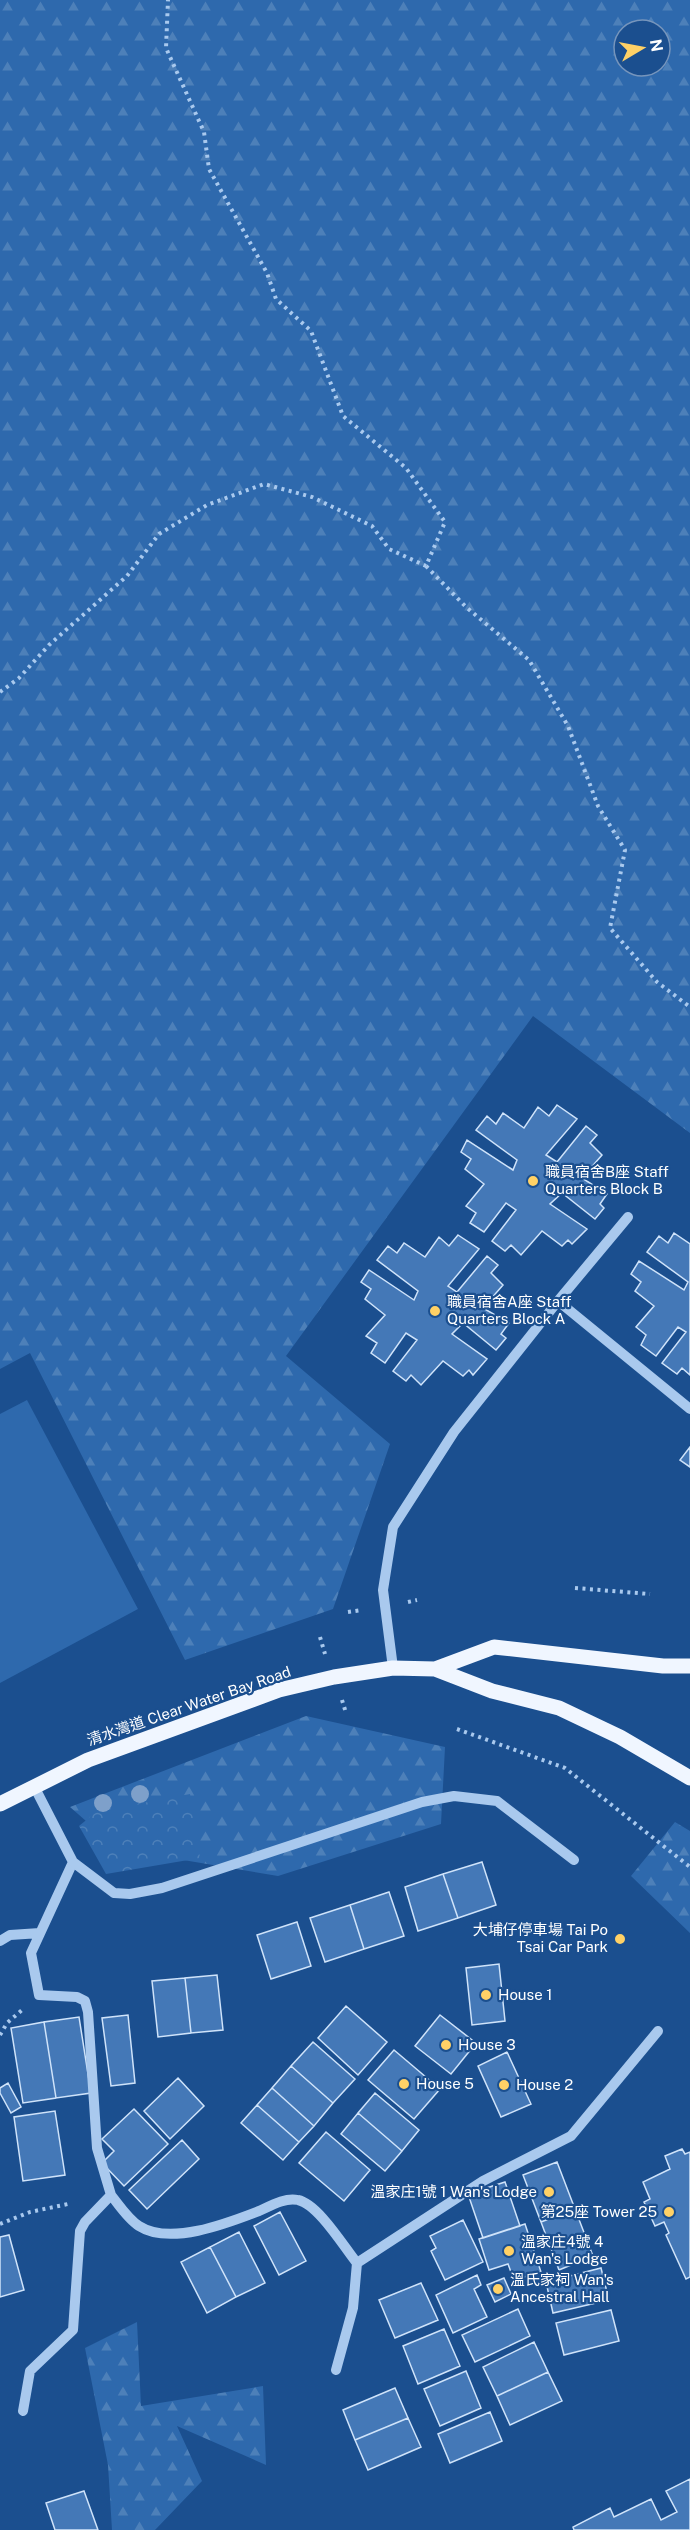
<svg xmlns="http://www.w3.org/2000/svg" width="690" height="2530" viewBox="0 0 690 2530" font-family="'Public Sans','Noto Sans TC',sans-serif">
  <defs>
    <pattern id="forest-firs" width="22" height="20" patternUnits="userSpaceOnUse" patternTransform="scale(1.5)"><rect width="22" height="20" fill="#2e69ad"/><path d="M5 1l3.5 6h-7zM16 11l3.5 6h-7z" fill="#4d80b9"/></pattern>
    <pattern id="park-crowns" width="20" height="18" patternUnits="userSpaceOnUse" patternTransform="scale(1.5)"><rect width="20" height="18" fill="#2e69ad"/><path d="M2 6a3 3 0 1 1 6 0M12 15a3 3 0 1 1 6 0" fill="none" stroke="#4d80b9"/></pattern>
  </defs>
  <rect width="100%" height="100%" fill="#1b4f8f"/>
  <path fill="url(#forest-firs)" fill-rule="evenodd" d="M 0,0 L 690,0 L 690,1133 L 533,1016 L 286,1356 L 390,1444 L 333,1609 L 185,1660 L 30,1353 L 0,1369 ZM 624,30 L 660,30 L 660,66 L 624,66 Z
    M 306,1716 L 445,1747 L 441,1824 L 278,1876 L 118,1849 L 70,1807 Z
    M 675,1822 L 690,1831 L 690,1933 L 631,1876 Z
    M 137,2322 L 141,2406 L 263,2386 L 266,2465 L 177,2426 L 202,2481 L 155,2530 L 112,2530 L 108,2465 L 85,2348 Z"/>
  <path fill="url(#park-crowns)" d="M 190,1794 L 200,1858 L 106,1874 L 79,1826 L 96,1812 Z"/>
  <path fill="#2e69ad" d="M 27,1400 L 138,1609 L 0,1683 L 0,1414 Z"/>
  <path fill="#4478b7" stroke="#cfe3fa" stroke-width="1.5" d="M 557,1105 L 577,1119 L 546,1155 L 557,1162 L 586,1126 L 597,1135 L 590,1143 L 602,1155 L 582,1178 L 607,1194 L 600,1204 L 604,1208 L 595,1219 L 562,1193 L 550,1204 L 587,1229 L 572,1244 L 568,1240 L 562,1246 L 542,1231 L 521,1255 L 511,1245 L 505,1251 L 492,1241 L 516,1210 L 506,1203 L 484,1232 L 470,1223 L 476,1213 L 466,1206 L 484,1184 L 465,1169 L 471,1159 L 461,1152 L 467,1140 L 513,1170 L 517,1160 L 476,1130 L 487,1116 L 496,1124 L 503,1113 L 524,1128 L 538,1107 L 549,1116 Z
    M 674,1233 L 690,1244 L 690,1375 L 682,1368 L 677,1374 L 662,1363 L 686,1332 L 678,1327 L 656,1356 L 641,1345 L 646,1335 L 636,1327 L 654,1306 L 635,1291 L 641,1282 L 631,1274 L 639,1261 L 684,1290 L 688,1282 L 647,1252 L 659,1236 L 668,1243 Z
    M 458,1235 L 479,1249 L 448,1286 L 457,1292 L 487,1256 L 498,1265 L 491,1273 L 503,1285 L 483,1308 L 509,1323 L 501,1334 L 506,1338 L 496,1350 L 463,1323 L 452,1334 L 487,1359 L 473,1375 L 469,1370 L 463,1376 L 443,1361 L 421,1385 L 411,1375 L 406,1381 L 393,1371 L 417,1340 L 406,1333 L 385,1363 L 371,1353 L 377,1343 L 366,1336 L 385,1315 L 365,1299 L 371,1289 L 361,1282 L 369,1270 L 414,1300 L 418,1291 L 377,1260 L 388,1246 L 397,1253 L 404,1243 L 425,1257 L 439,1237 L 449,1246 Z
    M 690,1447 L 690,1467 L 680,1460 Z
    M 482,1862 L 496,1905 L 458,1918 L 443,1874 Z
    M 443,1874 L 458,1918 L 418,1931 L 405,1887 Z
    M 389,1892 L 404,1936 L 364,1949 L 350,1905 Z
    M 350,1905 L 364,1949 L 325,1962 L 310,1918 Z
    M 297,1922 L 311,1966 L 271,1979 L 257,1935 Z
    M 499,1964 L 505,2021 L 472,2025 L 466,1968 Z
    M 217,1975 L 223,2030 L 191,2033 L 185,1978 Z
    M 185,1978 L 191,2033 L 158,2037 L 152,1981 Z
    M 346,2006 L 387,2042 L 358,2075 L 318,2038 Z
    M 128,2015 L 135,2083 L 111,2086 L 102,2018 Z
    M 440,2015 L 476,2043 L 451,2074 L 415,2046 Z
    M 79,2017 L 91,2093 L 56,2098 L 44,2022 Z
    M 44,2022 L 56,2098 L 23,2103 L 11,2028 Z
    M 313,2042 L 355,2079 L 333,2103 L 291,2066 Z
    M 394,2050 L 440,2089 L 414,2119 L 368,2080 Z
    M 507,2052 L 531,2104 L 501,2117 L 478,2066 Z
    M 291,2066 L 333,2103 L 314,2126 L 272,2088 Z
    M 178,2078 L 204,2106 L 170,2139 L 144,2111 Z
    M 8,2083 L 21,2107 L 11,2113 L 0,2093 L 0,2088 Z
    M 272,2088 L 314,2126 L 299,2142 L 257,2105 Z
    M 375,2093 L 419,2130 L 402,2151 L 358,2113 Z
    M 257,2105 L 299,2142 L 283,2160 L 241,2123 Z
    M 134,2109 L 168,2144 L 124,2186 L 102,2163 L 114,2151 L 102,2139 Z
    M 55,2111 L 65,2175 L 23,2181 L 14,2117 Z
    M 358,2113 L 402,2151 L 385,2171 L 341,2134 Z
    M 326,2132 L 370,2170 L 344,2201 L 299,2163 Z
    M 182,2140 L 199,2159 L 147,2209 L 129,2190 Z
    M 682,2149 L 685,2154 L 690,2152 L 690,2277 L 686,2279 L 666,2235 L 669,2233 L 664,2222 L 655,2226 L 644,2202 L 650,2199 L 643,2182 L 670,2169 L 665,2156 Z
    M 557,2162 L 575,2209 L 541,2222 L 523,2175 Z
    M 505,2182 L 520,2226 L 483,2238 L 468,2194 Z
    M 575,2209 L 593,2256 L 559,2270 L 541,2222 Z
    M 280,2212 L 306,2261 L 279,2275 L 254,2226 Z
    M 463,2220 L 483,2262 L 445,2280 L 431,2251 L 436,2248 L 430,2236 Z
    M 525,2224 L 541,2272 L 514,2280 L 508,2264 L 489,2270 L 479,2239 Z
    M 239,2232 L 265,2283 L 236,2297 L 210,2247 Z
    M 9,2235 L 24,2290 L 0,2297 L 0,2237 Z
    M 210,2247 L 236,2297 L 207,2313 L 181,2262 Z
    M 601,2268 L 609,2300 L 553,2313 L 546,2282 Z
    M 477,2275 L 481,2285 L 474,2289 L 487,2317 L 453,2333 L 436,2295 Z
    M 504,2278 L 511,2294 L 495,2302 L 487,2285 Z
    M 421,2283 L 438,2320 L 395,2338 L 379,2300 Z
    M 518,2309 L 530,2336 L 475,2362 L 462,2335 Z
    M 611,2310 L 619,2341 L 564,2355 L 556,2323 Z
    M 444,2329 L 460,2366 L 418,2384 L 403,2346 Z
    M 534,2342 L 548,2372 L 497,2396 L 483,2367 Z
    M 466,2371 L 481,2408 L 440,2426 L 424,2389 Z
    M 548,2372 L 562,2401 L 510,2425 L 497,2396 Z
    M 395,2388 L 408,2418 L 355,2440 L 343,2410 Z
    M 490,2412 L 502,2441 L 450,2463 L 438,2434 Z
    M 408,2418 L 421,2447 L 368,2470 L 355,2440 Z
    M 690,2479 L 690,2530 L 574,2530 L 573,2527 L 610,2508 L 614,2517 L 651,2499 L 661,2520 L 677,2512 L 666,2491 Z
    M 84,2491 L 98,2530 L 55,2530 L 46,2503 Z"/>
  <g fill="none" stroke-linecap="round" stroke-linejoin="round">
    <path stroke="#a9c9ee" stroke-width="4" stroke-dasharray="3 4.5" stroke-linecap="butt" d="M 426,566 L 466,607 L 529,660 L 568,726 L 598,806 L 625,850 L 610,928 L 657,982 L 690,1007
      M 0,692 L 19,678 L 49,645 L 127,576 L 159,534 L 207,505 L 264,484 L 312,497 L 372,526 L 389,549 L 426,566 L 445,522 L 406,468 L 343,416 L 311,331 L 276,299 L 267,273 L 209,169 L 204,132 L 166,48 L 168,0
      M 575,1588 L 650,1594
      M 408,1602 L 417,1600
      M 348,1612 L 362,1610
      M 320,1637 L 325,1654
      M 342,1700 L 346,1713
      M 457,1729 L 565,1768 L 690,1867
      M 0,2035 L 7,2023 L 22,2010
      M 0,2224 L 30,2212 L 68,2204"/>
    <path stroke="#a9c9ee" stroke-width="10" d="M 558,1301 L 628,1217
      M 393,1668 L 383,1590 L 393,1527 L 454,1432 L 558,1301 L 690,1409
      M 35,1788 L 73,1862 L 114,1893 L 130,1894 L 162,1888 L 422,1802 L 454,1796 L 497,1801 L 574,1860
      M 0,1941 L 10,1935 L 40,1933
      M 111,2195 C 119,2205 128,2219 139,2226 C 170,2246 228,2223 259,2211 C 270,2206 285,2197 298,2200 C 318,2204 344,2247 357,2263
      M 336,2370 L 353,2308 L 357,2263 L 483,2181 L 571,2136 L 658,2031
      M 23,2411 L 30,2371 L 73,2330 L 80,2231 L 85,2222 L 111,2195 L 97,2148 L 88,2012 L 85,2001 L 77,1997 L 39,1995 L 31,1953 L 73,1862"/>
    <path stroke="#f0f6ff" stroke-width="15" d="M 435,1669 L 494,1647 L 663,1666 L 690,1666
      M 0,1804 L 88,1760 L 279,1690 L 334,1677 L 393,1668 L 435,1669 L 492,1691 L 559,1708 L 620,1737 L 690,1778"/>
  </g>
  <g fill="#7ea0ca">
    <circle cx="140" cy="1794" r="9"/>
    <circle cx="103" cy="1803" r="9"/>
  </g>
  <g fill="#ffd166" stroke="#1b4f8f" stroke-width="2">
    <circle cx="533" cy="1181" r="6"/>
    <circle cx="435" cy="1311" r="6"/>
    <circle cx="620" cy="1939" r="6"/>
    <circle cx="486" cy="1995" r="6"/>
    <circle cx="446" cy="2045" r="6"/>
    <circle cx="404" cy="2084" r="6"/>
    <circle cx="504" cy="2085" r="6"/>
    <circle cx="549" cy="2192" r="6"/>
    <circle cx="669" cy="2212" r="6"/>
    <circle cx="509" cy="2251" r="6"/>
    <circle cx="498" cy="2289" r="6"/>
  </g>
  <g text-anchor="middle" stroke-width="4.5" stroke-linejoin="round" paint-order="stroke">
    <g font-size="15" fill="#fff" stroke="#1b4f8f" text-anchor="start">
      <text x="545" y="1177">職員宿舍B座 Staff<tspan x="545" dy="17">Quarters Block B</tspan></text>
      <text x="447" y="1307">職員宿舍A座 Staff<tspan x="447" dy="17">Quarters Block A</tspan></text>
      <text x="608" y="1935" text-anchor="end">大埔仔停車場 Tai Po<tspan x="608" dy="17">Tsai Car Park</tspan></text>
      <text x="498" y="2000">House 1</text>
      <text x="458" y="2050">House 3</text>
      <text x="416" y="2089">House 5</text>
      <text x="516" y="2090">House 2</text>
      <text x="537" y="2197" text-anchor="end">溫家庄1號 1 Wan's Lodge</text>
      <text x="657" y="2217" text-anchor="end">第25座 Tower 25</text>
      <text x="521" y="2247">溫家庄4號 4<tspan x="521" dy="17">Wan's Lodge</tspan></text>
      <text x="510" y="2285">溫氏家祠 Wan's<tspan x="510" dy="17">Ancestral Hall</tspan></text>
    </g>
    <g font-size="15" fill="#fff" stroke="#1b4f8f">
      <text transform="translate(189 1706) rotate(-19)" y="5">清水灣道 Clear Water Bay Road</text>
    </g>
  </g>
  <g transform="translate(642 48) rotate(80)"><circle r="28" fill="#1b4f8f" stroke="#7695bc" stroke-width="1.5"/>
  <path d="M0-4.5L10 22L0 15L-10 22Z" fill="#ffd166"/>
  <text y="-9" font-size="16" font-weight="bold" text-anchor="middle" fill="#ffffff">N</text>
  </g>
</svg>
